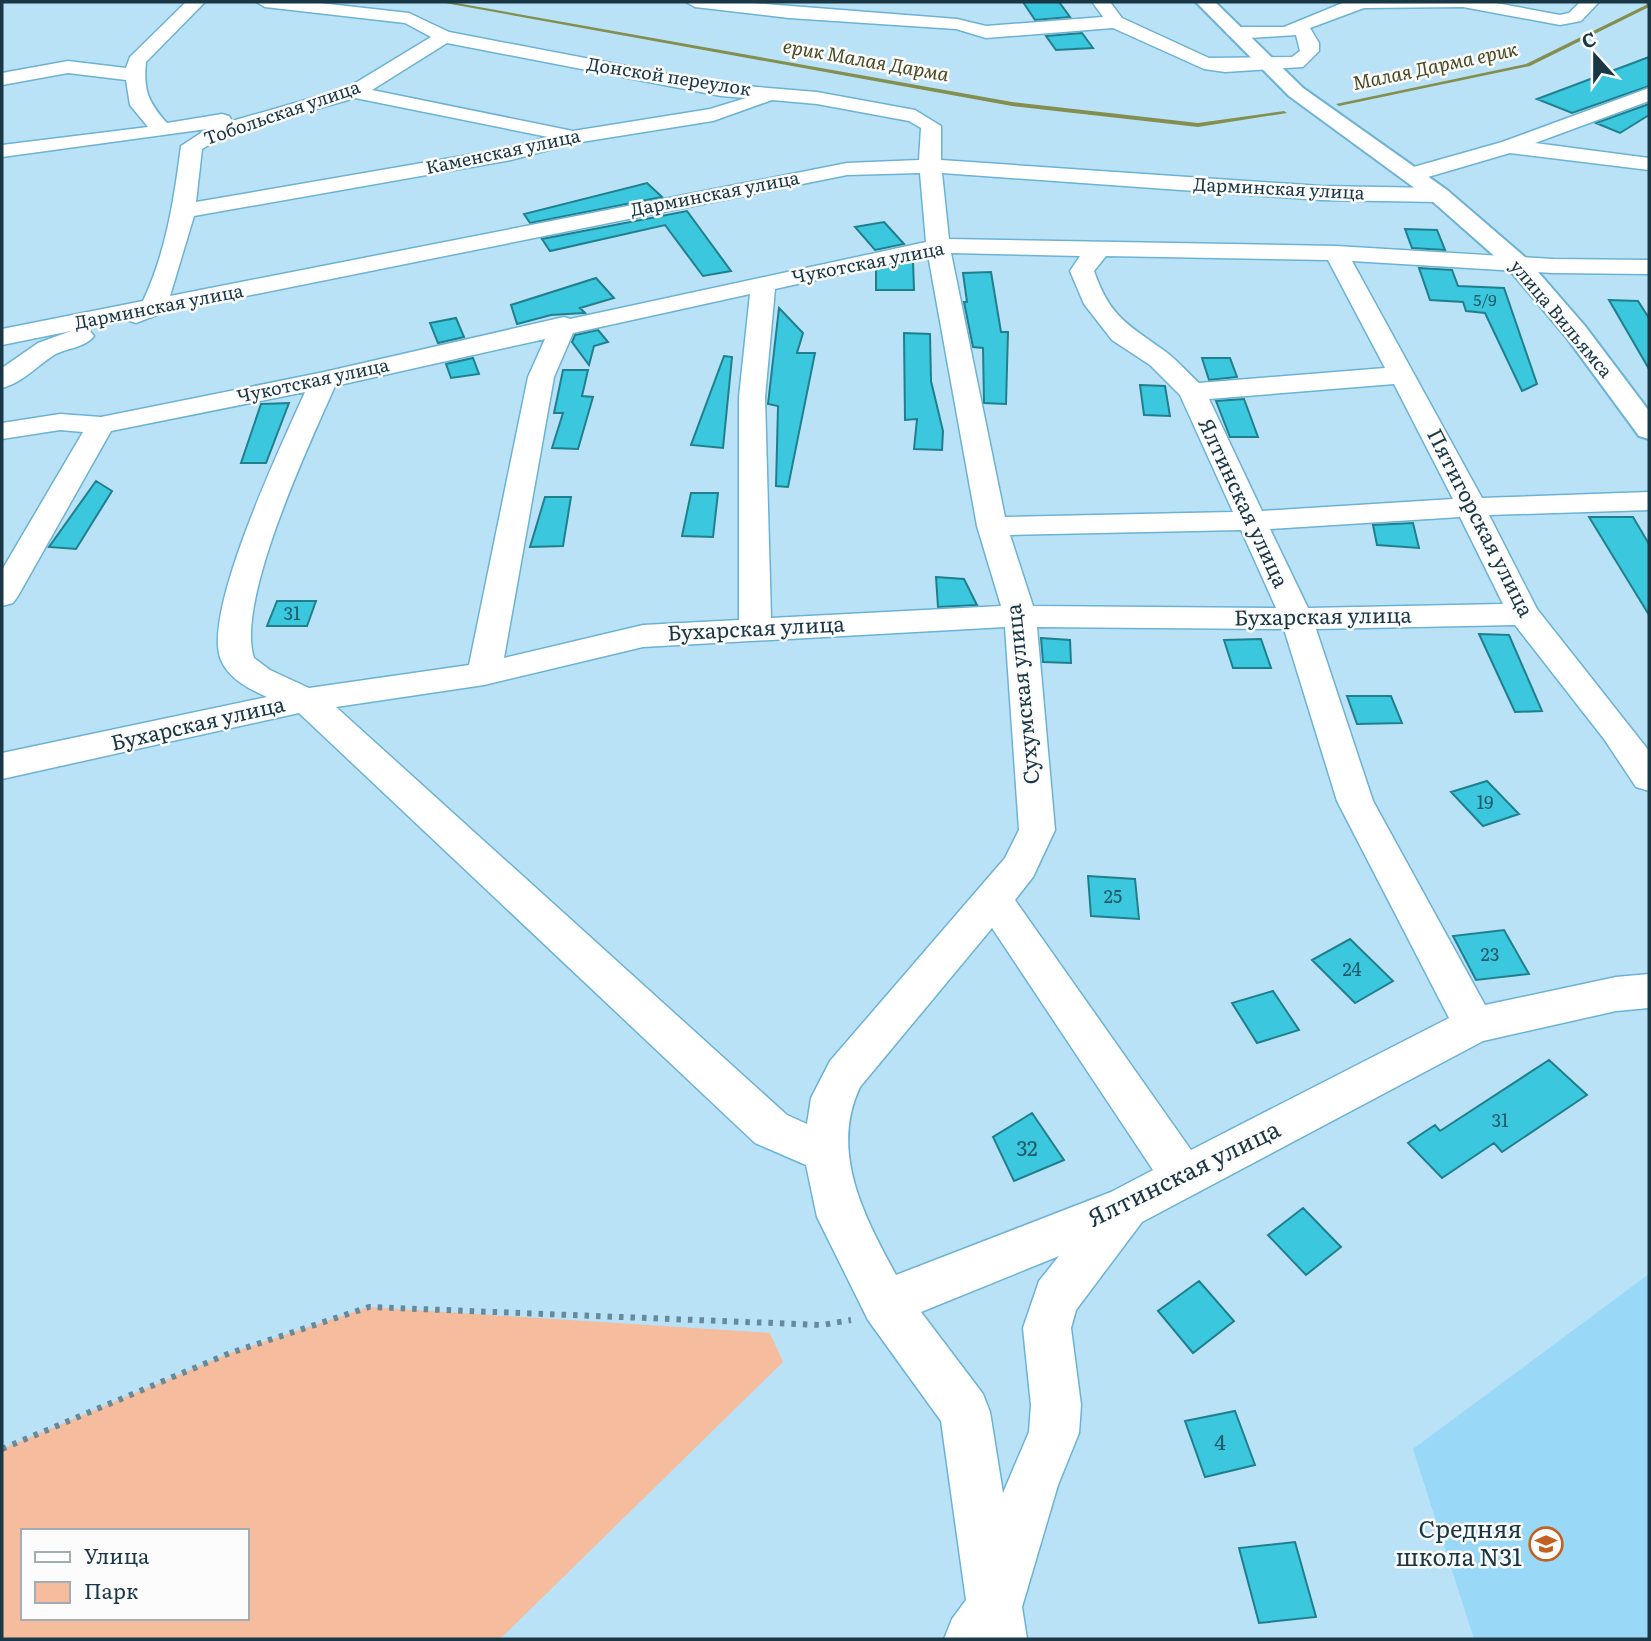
<svg xmlns="http://www.w3.org/2000/svg" width="1651" height="1641" viewBox="0 0 1651 1641" font-family="Literata,serif">
  <rect width="100%" height="100%" fill="#b9e2f7"/>
  <path fill="#99d8f7" d="M 1649,1274 L 1649,1639 L 1474,1639 L 1413,1449 Z"/>
  <path fill="#f5bc9d" fill-rule="evenodd" d="M 369,1307 L 770,1333 L 783,1362 L 500,1639 L 2,1639 L 2,1449 L 230,1353 ZM 23,1531 L 247,1531 L 247,1618 L 23,1618 Z"/>
  <g fill="none" stroke-linecap="round" stroke-linejoin="round">
    <path fill="#838e4f" fill-rule="evenodd" d="M 443,2 L 451,2 L 1012,102 L 1198,123 L 1284,111 L 1287,113 L 1198,127 L 1012,106 L 445,3 Z
      M 1647,2 L 1649,2 L 1649,7 L 1530,66 L 1339,106 L 1336,104 L 1526,64 L 1646,5 Z"/>
  </g>
  <path fill="#3bc7dd" stroke="#207f8d" stroke-width="2" d="M 1023,2 L 1059,2 L 1070,17 L 1035,20 Z
    M 1082,33 L 1093,48 L 1056,50 L 1046,36 Z
    M 1649,57 L 1649,86 L 1572,113 L 1537,99 Z
    M 1649,104 L 1649,115 L 1620,133 L 1596,123 Z
    M 647,183 L 662,197 L 530,223 L 524,214 Z
    M 687,211 L 731,271 L 703,276 L 665,225 L 550,251 L 542,239 Z
    M 884,222 L 904,244 L 875,250 L 855,227 Z
    M 1405,229 L 1437,230 L 1445,250 L 1412,248 Z
    M 913,261 L 914,290 L 876,290 L 876,269 Z
    M 1419,268 L 1452,270 L 1458,286 L 1504,288 L 1537,384 L 1522,391 L 1485,313 L 1466,311 L 1463,302 L 1430,300 Z
    M 991,272 L 1001,332 L 1008,332 L 1006,404 L 984,403 L 983,348 L 973,347 L 964,302 L 967,302 L 963,273 Z
    M 596,278 L 614,298 L 580,308 L 585,313 L 551,315 L 517,324 L 511,305 Z
    M 1609,300 L 1638,301 L 1649,318 L 1649,369 Z
    M 779,308 L 803,333 L 797,353 L 815,353 L 788,487 L 776,486 L 778,406 L 768,404 Z
    M 456,318 L 464,337 L 438,343 L 430,323 Z
    M 598,330 L 608,342 L 594,346 L 589,365 L 572,342 L 575,335 Z
    M 904,333 L 930,334 L 931,381 L 943,431 L 942,450 L 914,449 L 917,419 L 905,420 Z
    M 724,356 L 732,357 L 723,448 L 691,445 Z
    M 473,358 L 479,374 L 451,378 L 446,364 Z
    M 1202,358 L 1230,358 L 1237,377 L 1209,380 Z
    M 563,370 L 588,370 L 582,396 L 593,397 L 578,449 L 552,448 L 563,413 L 554,413 Z
    M 1140,385 L 1165,386 L 1170,416 L 1144,415 Z
    M 1244,399 L 1258,437 L 1230,437 L 1216,401 Z
    M 289,403 L 266,463 L 241,463 L 261,404 Z
    M 96,481 L 112,491 L 76,549 L 49,547 Z
    M 691,493 L 718,493 L 713,537 L 682,536 Z
    M 545,497 L 571,497 L 563,546 L 530,547 Z
    M 1589,517 L 1633,517 L 1649,544 L 1649,615 Z
    M 1413,523 L 1419,548 L 1377,545 L 1373,525 Z
    M 936,577 L 964,579 L 977,605 L 938,607 Z
    M 277,601 L 316,601 L 307,626 L 267,626 Z
    M 1479,634 L 1509,635 L 1542,711 L 1515,712 Z
    M 1041,638 L 1070,640 L 1071,663 L 1043,662 Z
    M 1261,639 L 1271,668 L 1233,668 L 1224,640 Z
    M 1347,696 L 1391,696 L 1402,723 L 1357,724 Z
    M 1487,781 L 1519,814 L 1483,826 L 1451,792 Z
    M 1088,876 L 1135,879 L 1139,919 L 1091,916 Z
    M 1504,930 L 1529,974 L 1476,980 L 1453,936 Z
    M 1350,939 L 1393,981 L 1355,1003 L 1312,960 Z
    M 1273,991 L 1299,1030 L 1257,1043 L 1232,1003 Z
    M 1549,1060 L 1587,1095 L 1502,1152 L 1494,1143 L 1442,1178 L 1408,1143 L 1435,1125 L 1440,1131 Z
    M 1032,1113 L 1064,1160 L 1014,1181 L 993,1137 Z
    M 1303,1208 L 1341,1247 L 1306,1275 L 1268,1235 Z
    M 1199,1281 L 1234,1321 L 1193,1353 L 1158,1311 Z
    M 1235,1411 L 1255,1465 L 1205,1477 L 1185,1421 Z
    M 1295,1542 L 1316,1617 L 1259,1623 L 1239,1548 Z"/>
  <g fill="none" stroke-linecap="round" stroke-linejoin="round">
    <defs>
      <path id="minor" d="M 186,2 L 205,2 L 146,62 C 143,91 149,103 167,123 L 222,114 L 229,116 L 232,121 L 347,88 L 431,37 L 405,23 L 265,7 L 256,2 L 311,2 L 409,13 L 449,32 L 721,84 L 817,92 L 915,110 L 941,126 L 941,160 L 1321,186 L 1439,188 L 1450,195 L 1439,202 L 1321,200 L 942,173 L 949,239 L 1336,246 L 1553,259 L 1649,260 L 1649,274 L 1553,273 L 1352,261 L 1482,498 L 1649,492 L 1649,510 L 1489,515 L 1537,609 L 1649,751 L 1649,791 L 1636,787 L 1604,739 L 1515,625 L 1316,629 L 1373,801 L 1485,1005 L 1616,977 L 1649,974 L 1649,1008 L 1616,1011 L 1483,1041 L 1142,1222 L 1076,1310 L 1071,1328 L 1081,1405 L 1079,1433 L 1058,1485 L 1022,1607 L 1027,1639 L 944,1639 L 952,1619 L 966,1600 L 941,1421 L 868,1320 L 817,1217 L 806,1165 L 755,1143 L 299,713 L 2,779 L 2,753 L 267,697 C 249,689 229,679 221,660 C 201,613 283,442 305,392 L 111,431 L 18,596 L 13,603 L 2,606 L 2,570 L 83,432 L 60,430 L 2,439 L 2,423 L 60,414 L 101,417 L 324,372 L 564,317 L 570,319 L 926,242 L 920,173 L 847,175 L 162,313 L 136,323 L 127,320 L 82,329 L 90,331 L 94,336 C 85,348 66,348 54,355 C 37,366 22,383 2,388 L 2,368 L 38,343 L 71,331 L 2,345 L 2,329 L 143,301 C 166,252 174,200 181,146 L 207,129 L 2,157 L 2,145 L 148,127 L 130,105 L 126,80 L 68,73 L 2,85 L 2,73 L 68,61 L 126,68 L 130,57 ZM 447,43 L 721,96 L 746,98 L 710,109 L 573,131 L 372,90 ZM 355,98 L 548,137 L 509,148 L 196,202 L 202,149 L 225,135 ZM 772,100 L 817,104 L 909,121 L 921,128 L 919,160 L 847,163 L 170,296 L 194,216 L 511,160 L 575,143 L 713,121 ZM 951,253 L 1080,256 L 1070,271 L 1084,304 L 1112,340 L 1150,365 L 1180,395 L 1233,512 L 1005,517 ZM 928,255 L 977,526 L 1001,606 L 771,618 L 765,397 L 775,289 ZM 1106,256 L 1328,260 L 1385,368 L 1199,383 C 1188,373 1178,361 1166,352 C 1129,325 1110,318 1094,271 ZM 750,294 L 739,397 L 739,620 L 643,625 L 504,658 L 554,377 L 573,333 ZM 545,339 L 528,377 L 469,665 L 309,688 L 270,670 L 254,658 C 235,601 310,443 335,386 ZM 1394,384 L 1453,499 L 1262,511 L 1209,399 ZM 1460,517 L 1503,604 L 1308,608 L 1270,529 ZM 1241,530 L 1276,608 L 1033,606 L 1010,535 ZM 1005,627 L 1019,830 L 1005,858 L 830,1061 L 811,1098 L 807,1124 L 787,1115 L 336,707 L 484,685 L 643,647 ZM 1037,627 L 1284,629 L 1337,801 L 1449,1018 L 1191,1150 L 1015,900 L 1033,877 L 1055,830 ZM 992,928 L 1153,1170 L 1111,1192 L 896,1275 C 865,1218 829,1152 860,1087 ZM 1059,1256 L 1039,1281 L 1023,1328 L 1031,1405 L 1029,1432 L 1003,1493 L 990,1412 L 983,1394 L 921,1312 Z
        M 686,2 L 739,2 L 957,19 L 986,26 L 1103,17 L 1093,3 L 1110,2 L 1122,18 L 1209,58 L 1292,57 L 1300,51 L 1296,35 L 1235,39 L 1226,33 L 1235,27 L 1284,27 L 1345,2 L 1491,2 L 1560,15 L 1569,13 L 1580,2 L 1599,2 L 1581,21 L 1560,25 L 1463,7 L 1364,8 L 1310,28 L 1319,43 L 1319,51 L 1303,67 L 1225,72 L 1204,69 L 1113,28 L 986,38 L 956,29 L 789,18 L 695,7 Z
        M 1649,88 L 1649,101 L 1535,143 L 1649,158 L 1649,170 L 1510,153 L 1411,182 L 1400,175 L 1403,170 L 1502,142 Z"/>
      <path id="primary" d="M 1196,2 L 1215,2 L 1303,88 L 1447,190 L 1526,258 L 1585,326 L 1649,411 L 1649,439 L 1639,436 L 1567,338 L 1508,268 L 1431,200 L 1289,96 Z"/>
    </defs>
    <use href="#minor" stroke="#6cb2d4" stroke-width="3"/>
    <use href="#primary" stroke="#6cb2d4" stroke-width="4"/>
    <path stroke="#66899b" stroke-width="6" stroke-dasharray="4.5 7" stroke-linecap="butt" d="M 2,1449 L 230,1353 L 369,1307 L 822,1325 L 851,1320"/>
    <use href="#minor" fill="#fff" fill-rule="evenodd"/>
    <use href="#primary" fill="#fff" fill-rule="evenodd"/>
  </g>
  <defs>
    <symbol id="school-ring" viewBox="-11 -11 22 22"><circle r="9.5" fill="#fcfcfc" stroke="#c2611f" stroke-width="1.5"/><path d="M0-5L7-2L0 1L-7-2ZM-4 1L0 2.5L4 1V4Q0 6-4 4Z" fill="#c2611f"/></symbol>
  </defs>
  <g fill-rule="evenodd">
    <use href="#school-ring" x="1527" y="1525" width="38" height="38"/>
  </g>
  <g text-anchor="middle" stroke-width="5" stroke-linejoin="round" paint-order="stroke">
    <g font-size="16" fill="#225b6b">
      <text x="1485" y="306">5/9</text>
    </g>
    <g font-size="18" fill="#193745" stroke="#fcfcfc">
      <text transform="translate(669 77) rotate(9)" y="6">Донской переулок</text>
      <text transform="translate(282 113) rotate(-19)" y="6">Тобольская улица</text>
      <text transform="translate(503 152) rotate(-12)" y="6">Каменская улица</text>
      <text transform="translate(1279 189) rotate(3)" y="6">Дарминская улица</text>
      <text transform="translate(715 194) rotate(-11)" y="6">Дарминская улица</text>
      <text transform="translate(868 263) rotate(-11)" y="6">Чукотская улица</text>
      <text transform="translate(159 307) rotate(-11)" y="6">Дарминская улица</text>
      <text transform="translate(1561 319) rotate(50)" y="6">улица Вильямса</text>
      <text transform="translate(313 381) rotate(-12)" y="6">Чукотская улица</text>
    </g>
    <g font-size="18" fill="#225b6b">
      <text x="292" y="620">31</text>
      <text x="1485" y="809">19</text>
      <text x="1113" y="903">25</text>
      <text x="1490" y="961">23</text>
      <text x="1352" y="976">24</text>
      <text x="1500" y="1127">31</text>
    </g>
    <g font-size="19" font-style="italic" fill="#494a21" stroke="#fcfcfc">
      <text transform="translate(866 60) rotate(10)" y="7">ерик Малая Дарма</text>
      <text transform="translate(1435 66) rotate(-12)" y="7">Малая Дарма ерик</text>
    </g>
    <g font-size="21" fill="#193745" stroke="#fcfcfc">
      <text transform="translate(1243 503) rotate(65)" y="7">Ялтинская улица</text>
      <text transform="translate(1480 523) rotate(63)" y="7">Пятигорская улица</text>
      <text transform="translate(1323 617) rotate(-1)" y="7">Бухарская улица</text>
      <text transform="translate(756 629) rotate(-3)" y="7">Бухарская улица</text>
      <text transform="translate(1023 694) rotate(-96)" y="7">Сухумская улица</text>
      <text transform="translate(198 724) rotate(-13)" y="7">Бухарская улица</text>
    </g>
    <g font-size="21" fill="#225b6b">
      <text x="1027" y="1156">32</text>
      <text x="1220" y="1450">4</text>
    </g>
    <g font-size="24" fill="#193745" stroke="#fcfcfc">
      <text transform="translate(1184 1174) rotate(-26)" y="8">Ялтинская улица</text>
    </g>
    <g font-size="24" fill="#193745" stroke="#fcfcfc" text-anchor="end">
      <text x="1522" y="1538">Средняя<tspan x="1522" dy="28">школа N31</tspan></text>
    </g>
  </g>
  <rect width="1651" height="1641" fill="none" stroke="#193745" stroke-width="7"/>
  <rect x="21" y="1529" width="228" height="91" fill="#fcfcfc" stroke="#a1adb3" stroke-width="2"/>
  <rect x="35" y="1552" width="35" height="10" fill="#ffffff" stroke="#a1adb3" stroke-width="2"/>
  <text x="84" y="1564" font-size="21" fill="#193745">Улица</text>
  <rect x="35" y="1582" width="35" height="21" fill="#f5bc9d" stroke="#a1adb3" stroke-width="2"/>
  <text x="84" y="1599" font-size="21" fill="#193745">Парк</text>
  <g transform="translate(1595 56) rotate(339)" stroke="#fcfcfc" stroke-width="5" paint-order="stroke">
  <path d="M0-5L12 26L0 18L-12 26Z" fill="#193745"/>
  <text y="-10" font-size="19" font-weight="bold" text-anchor="middle" fill="#193745">С</text>
  </g>
</svg>
